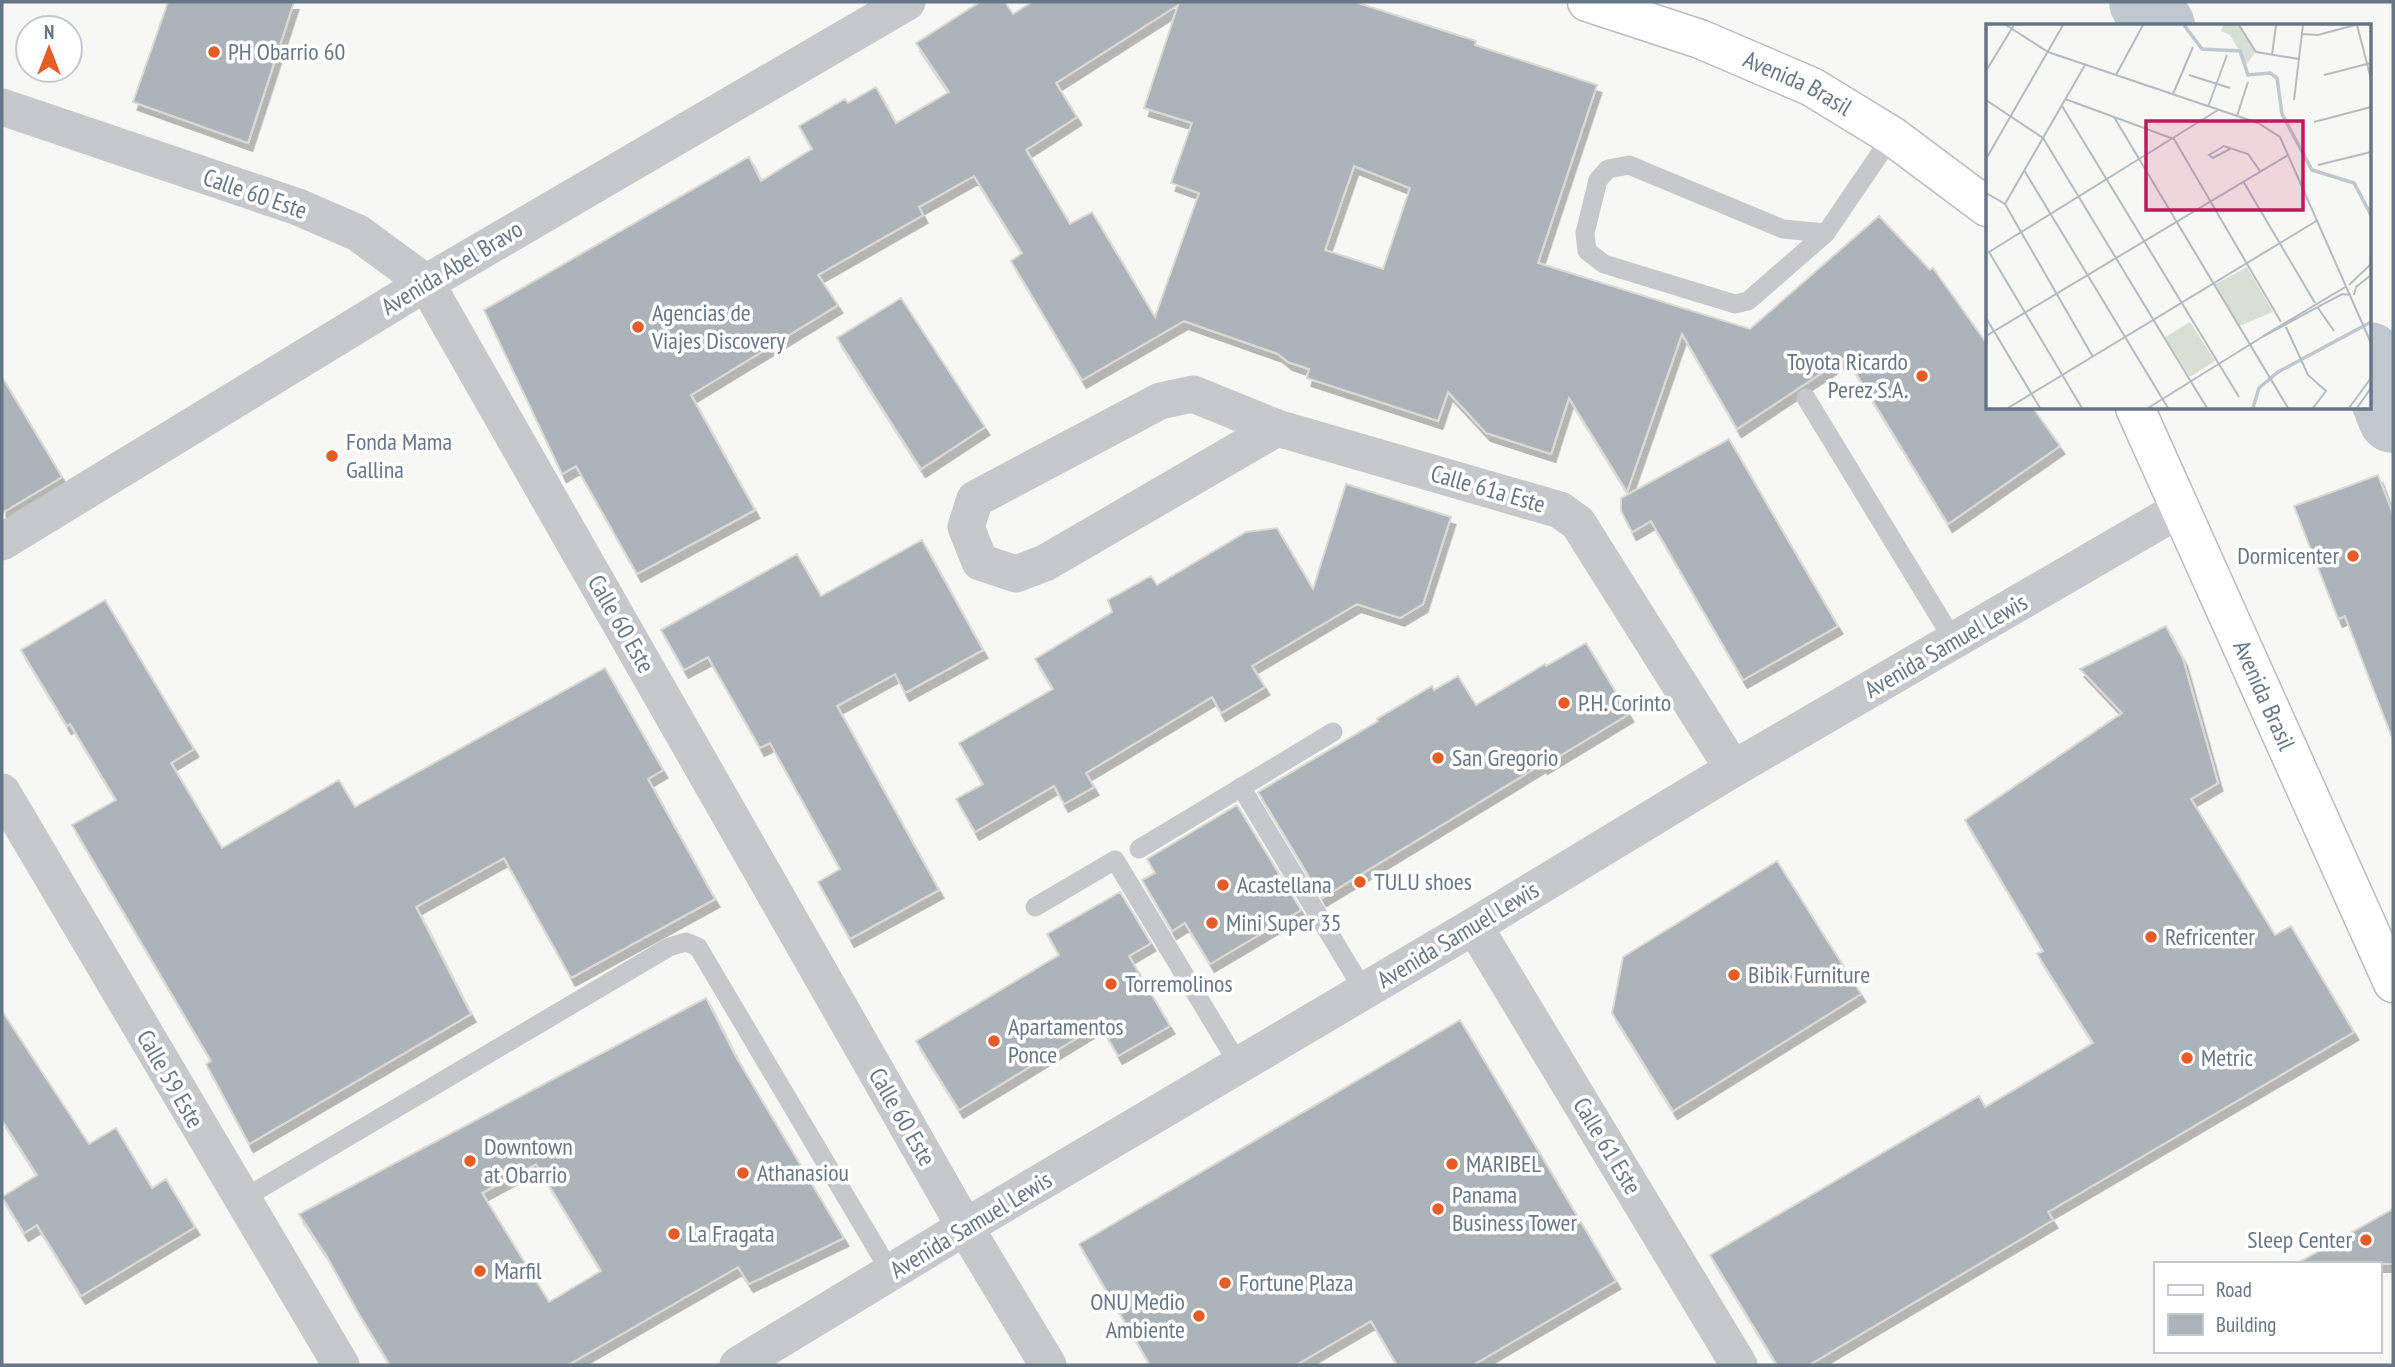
<svg xmlns="http://www.w3.org/2000/svg" width="2395" height="1367" viewBox="0 0 2395 1367" font-family="'PT Sans Narrow',sans-serif">
  <defs>
    <filter id="shadow"><feDropShadow dx="4.5" dy="8" stdDeviation="0" flood-color="#0004"/></filter>
  </defs>
  <rect width="100%" height="100%" fill="#f7f7f4"/>
  <g fill="none" stroke-linecap="round" stroke-linejoin="round">
    <path stroke="#bfc8ce" stroke-width="70" d="M 2144,2 L 2160,26
      M 2369,357 L 2393,418"/>
  </g>
  <path fill="#acb3b9" stroke="#d9d9d6" stroke-width="2" fill-rule="evenodd" filter="url(#shadow)" d="M 168,2 L 294,2 L 248,143 L 133,102 Z
    M 980,2 L 1005,2 L 1013,14 L 1032,2 L 1355,2 L 1476,41 L 1475,45 L 1597,85 L 1538,263 L 1750,329 L 1879,216 L 1930,270 L 1933,268 L 1987,344 L 1987,408 L 2033,408 L 2060,446 L 1948,524 L 1846,357 L 1737,429 L 1682,334 L 1627,492 L 1569,398 L 1551,454 L 1486,433 L 1448,392 L 1438,421 L 1307,378 L 1309,369 L 1288,362 L 1278,354 L 1184,321 L 1082,380 L 1011,261 L 1022,253 L 974,176 L 919,207 L 923,215 L 818,275 L 838,305 L 691,395 L 755,510 L 637,574 L 576,466 L 562,474 L 484,310 L 749,157 L 761,181 L 812,149 L 799,126 L 845,99 L 848,103 L 876,87 L 896,123 L 949,92 L 916,43 ZM 1178,5 L 1144,108 L 1192,123 L 1171,183 L 1199,193 L 1155,317 L 1092,212 L 1070,224 L 1026,150 L 1077,117 L 1056,83 ZM 1354,166 L 1410,188 L 1383,269 L 1325,250 Z
    M 901,298 L 985,427 L 921,469 L 837,338 Z
    M 2,377 L 62,477 L 2,513 Z
    M 1729,439 L 1838,626 L 1743,680 L 1651,521 L 1632,532 L 1621,511 L 1621,498 Z
    M 2378,475 L 2393,514 L 2393,735 L 2391,735 L 2345,616 L 2338,619 L 2294,506 Z
    M 1346,484 L 1451,517 L 1423,604 L 1400,618 L 1357,604 L 1252,666 L 1265,687 L 1221,713 L 1212,697 L 1086,773 L 1094,787 L 1064,804 L 1054,786 L 975,832 L 956,799 L 983,784 L 959,743 L 1053,689 L 1035,659 L 1112,612 L 1108,600 L 1151,576 L 1157,585 L 1246,532 L 1277,528 L 1313,589 Z
    M 922,540 L 983,650 L 905,693 L 895,674 L 837,706 L 939,890 L 850,939 L 818,882 L 840,869 L 770,743 L 760,748 L 708,657 L 684,670 L 661,630 L 797,554 L 821,596 Z
    M 105,600 L 194,749 L 171,763 L 222,848 L 339,780 L 355,807 L 605,668 L 663,770 L 648,779 L 715,899 L 571,978 L 504,858 L 416,907 L 471,1014 L 249,1144 L 206,1064 L 211,1061 L 72,825 L 116,800 L 70,724 L 67,726 L 21,650 Z
    M 2166,626 L 2183,659 L 2218,783 L 2191,799 L 2275,935 L 2291,926 L 2354,1032 L 2048,1212 L 2053,1220 L 1809,1365 L 1777,1365 L 1710,1255 L 1979,1096 L 1985,1107 L 2093,1043 L 2037,954 L 2043,951 L 1965,820 L 2122,713 L 2080,669 Z
    M 1586,643 L 1629,714 L 1543,766 L 1542,764 L 1322,898 L 1258,792 L 1378,721 L 1377,719 L 1432,686 L 1434,690 L 1458,676 L 1476,705 L 1545,664 L 1546,666 Z
    M 1237,805 L 1301,910 L 1210,964 L 1185,923 L 1172,931 L 1142,880 L 1155,873 L 1147,859 Z
    M 1777,861 L 1861,994 L 1673,1111 L 1612,1013 L 1623,957 Z
    M 1120,892 L 1151,943 L 1129,956 L 1170,1026 L 1118,1056 L 1100,1024 L 959,1110 L 916,1041 L 1059,955 L 1047,934 Z
    M 706,998 L 736,1057 L 844,1238 L 749,1284 L 738,1267 L 568,1365 L 390,1365 L 359,1314 L 326,1255 L 299,1214 ZM 536,1164 L 601,1271 L 549,1302 L 482,1193 Z
    M 2,1011 L 89,1144 L 116,1128 L 152,1188 L 166,1179 L 195,1227 L 81,1296 L 37,1225 L 24,1233 L 2,1197 L 37,1175 L 2,1120 Z
    M 1460,1020 L 1616,1281 L 1473,1365 L 1397,1365 L 1371,1321 L 1296,1365 L 1150,1365 L 1079,1244 Z
    M 2393,1209 L 2393,1264 L 2296,1264 Z"/>
  <g fill="none" stroke-linecap="round" stroke-linejoin="round">
    <defs>
      <g id="secondary">
        <path id="s1" d="M 1587,2 L 1700,39 L 1812,87 L 1892,136 L 1987,207"/>
        <path id="s2" d="M 2135,408 L 2393,983"/>
      </g>
    </defs>
    <use href="#secondary" stroke="#b7bcc1" stroke-width="41"/>
    <path stroke="#c5c9cc" stroke-width="19" d="M 1826,233 L 1783,229 L 1629,165 L 1608,169 L 1598,180 L 1585,233 L 1587,251 L 1604,264 L 1735,304 L 1748,301 L 1826,233 L 1892,136
      M 1806,398 L 1954,641
      M 1241,787 L 1364,991
      M 1139,849 L 1333,732
      M 1035,907 L 1115,860 L 1239,1065
      M 241,1200 L 669,947 L 686,942 L 698,947 L 891,1273"/>
    <path stroke="#c5c9cc" stroke-width="37" d="M 2,107 L 298,207 L 358,233 L 426,283 L 965,1227 L 1048,1365
      M 1277,428 L 1045,563 L 1016,574 L 980,562 L 966,527 L 975,499 L 1160,401 L 1193,394 L 1277,428 L 1560,510 L 1578,523 L 1733,769
      M 2,542 L 426,283 L 907,2
      M 2,792 L 341,1365
      M 1474,926 L 1739,1365
      M 738,1365 L 965,1227 L 1474,926 L 1733,769 L 2180,509"/>
    <use href="#secondary" stroke="#fff" stroke-width="38"/>
  </g>
  <g fill="#e65c25" stroke="#fff" stroke-width="2.5">
    <circle cx="214" cy="52" r="7"/>
    <circle cx="638" cy="327" r="7"/>
    <circle cx="1922" cy="376" r="7"/>
    <circle cx="332" cy="456" r="7"/>
    <circle cx="2353" cy="556" r="7"/>
    <circle cx="1564" cy="703" r="7"/>
    <circle cx="1438" cy="758" r="7"/>
    <circle cx="1360" cy="882" r="7"/>
    <circle cx="1223" cy="885" r="7"/>
    <circle cx="1212" cy="923" r="7"/>
    <circle cx="2151" cy="937" r="7"/>
    <circle cx="1734" cy="975" r="7"/>
    <circle cx="1111" cy="984" r="7"/>
    <circle cx="994" cy="1041" r="7"/>
    <circle cx="2187" cy="1058" r="7"/>
    <circle cx="470" cy="1161" r="7"/>
    <circle cx="1452" cy="1164" r="7"/>
    <circle cx="743" cy="1173" r="7"/>
    <circle cx="1438" cy="1209" r="7"/>
    <circle cx="674" cy="1234" r="7"/>
    <circle cx="2366" cy="1240" r="7"/>
    <circle cx="480" cy="1271" r="7"/>
    <circle cx="1225" cy="1283" r="7"/>
    <circle cx="1199" cy="1316" r="7"/>
  </g>
  <g text-anchor="middle" stroke-width="7" stroke-linejoin="round" paint-order="stroke">
    <g font-size="24" fill="#667686" stroke="#fff" text-anchor="start">
      <text x="228" y="60">PH Obarrio 60</text>
      <text x="652" y="321">Agencias de<tspan x="652" dy="28">Viajes Discovery</tspan></text>
      <text x="1908" y="370" text-anchor="end">Toyota Ricardo<tspan x="1908" dy="28">Perez S.A.</tspan></text>
      <text x="346" y="450">Fonda Mama<tspan x="346" dy="28">Gallina</tspan></text>
      <text x="2339" y="564" text-anchor="end">Dormicenter</text>
      <text x="1578" y="711">P.H. Corinto</text>
      <text x="1452" y="766">San Gregorio</text>
      <text x="1374" y="890">TULU shoes</text>
      <text x="1237" y="893">Acastellana</text>
      <text x="1226" y="931">Mini Super 35</text>
      <text x="2165" y="945">Refricenter</text>
      <text x="1748" y="983">Bibik Furniture</text>
      <text x="1125" y="992">Torremolinos</text>
      <text x="1008" y="1035">Apartamentos<tspan x="1008" dy="28">Ponce</tspan></text>
      <text x="2201" y="1066">Metric</text>
      <text x="484" y="1155">Downtown<tspan x="484" dy="28">at Obarrio</tspan></text>
      <text x="1466" y="1172">MARIBEL</text>
      <text x="757" y="1181">Athanasiou</text>
      <text x="1452" y="1203">Panama<tspan x="1452" dy="28">Business Tower</tspan></text>
      <text x="688" y="1242">La Fragata</text>
      <text x="2352" y="1248" text-anchor="end">Sleep Center</text>
      <text x="494" y="1279">Marfil</text>
      <text x="1239" y="1291">Fortune Plaza</text>
      <text x="1185" y="1310" text-anchor="end">ONU Medio<tspan x="1185" dy="28">Ambiente</tspan></text>
    </g>
    <g font-size="24" fill="#667686" stroke="#fff">
      <text dy="8" stroke="none"><textPath href="#s1" startOffset="226">Avenida Brasil</textPath></text>
      <text transform="translate(255 194) rotate(19)" y="8">Calle 60 Este</text>
      <text transform="translate(452 268) rotate(-31)" y="8">Avenida Abel Bravo</text>
      <text transform="translate(1488 489) rotate(16)" y="8">Calle 61a Este</text>
      <text transform="translate(621 624) rotate(60)" y="8">Calle 60 Este</text>
      <text transform="translate(1946 646) rotate(-30)" y="8">Avenida Samuel Lewis</text>
      <text dy="8" stroke="none"><textPath href="#s2" startOffset="315">Avenida Brasil</textPath></text>
      <text transform="translate(1458 935) rotate(-31)" y="8">Avenida Samuel Lewis</text>
      <text transform="translate(170 1079) rotate(60)" y="8">Calle 59 Este</text>
      <text transform="translate(902 1117) rotate(60)" y="8">Calle 60 Este</text>
      <text transform="translate(1607 1146) rotate(59)" y="8">Calle 61 Este</text>
      <text transform="translate(971 1225) rotate(-31)" y="8">Avenida Samuel Lewis</text>
    </g>
  </g>
  <g transform="translate(1986 24)">
    <rect width="385" height="385" fill="#f7f7f4"/>
    <path d="M 237,1 L 253,1 L 269,28 L 261,40 L 244,11 L 235,7 ZM 261,243 L 287,288 L 253,302 L 228,261 ZM 204,298 L 229,337 L 204,353 L 179,313 Z" fill="#d8dfd5"/>
    <path fill="none" stroke="#bfc8ce" stroke-width="3.5" d="M 198,1 L 216,25 L 254,27 L 262,51 L 284,49 L 291,54 L 296,90 L 326,146 L 368,159 L 385,191M 267,384 L 273,364 L 292,348 L 385,298"/>
    <path fill="none" stroke="#b4bbc1" stroke-width="2" d="M 20,1 L 62,28 L 272,99 L 294,113 L 385,319M 253,1 L 270,28 L 313,35M 371,1 L 385,55M 316,10 L 332,11 L 369,1M 286,31 L 290,1M 0,47 L 28,1M 130,51 L 157,1M 203,51 L 244,64M 338,51 L 385,39M 187,70 L 207,23M 79,75 L 188,115 L 295,298M 0,76 L 57,114 L 221,384M 308,76 L 317,1M 76,82 L 253,373M 222,83 L 241,31M 251,92 L 262,58M 128,93 L 302,384M 328,98 L 385,83M 244,125 L 227,134 L 223,131 L 238,122 L 262,130 L 274,147M 0,135 L 77,1M 332,141 L 385,128M 38,146 L 182,384M 257,157 L 329,279M 0,169 L 19,180 L 107,333M 19,180 L 99,41M 363,261 L 385,240M 368,271 L 370,263 L 385,251M 332,284 L 348,307M 0,294 L 54,384M 300,303 L 322,351 L 340,367 L 327,384M 0,312 L 302,131M 277,312 L 361,262M 276,313 L 356,270 L 365,271M 22,384 L 332,196M 96,384 L 3,228 L 232,86M 162,384 L 276,313M 363,384 L 385,354M 371,384 L 385,364"/>
    <path fill="#c2185b" fill-opacity="0.15" stroke="#c2185b" stroke-width="3.5" d="M 160,97 L 317,97 L 317,186 L 160,186 Z"/>
    <rect width="385" height="385" fill="none" stroke="#667686" stroke-width="3.5"/>
  </g>
  <rect width="2395" height="1367" fill="none" stroke="#667686" stroke-width="7"/>
  <rect x="2154" y="1262" width="228" height="91" fill="#ffffff" stroke="#c2c8cf" stroke-width="2"/>
  <rect x="2168" y="1285" width="35" height="10" fill="#ffffff" stroke="#c2c8cf" stroke-width="2"/>
  <text x="2216" y="1297" font-size="21" fill="#667686">Road</text>
  <rect x="2168" y="1314" width="35" height="21" fill="#acb3b9" stroke="#c2c8cf" stroke-width="2"/>
  <text x="2216" y="1332" font-size="21" fill="#667686">Building</text>
  <g transform="translate(49 49)"><circle r="33" fill="#ffffff" stroke="#c2c8cf" stroke-width="2"/>
  <path d="M0-5L12 26L0 18L-12 26Z" fill="#e65c25"/>
  <text y="-10" font-size="19" font-weight="bold" text-anchor="middle" fill="#667686">N</text>
  </g>
</svg>
